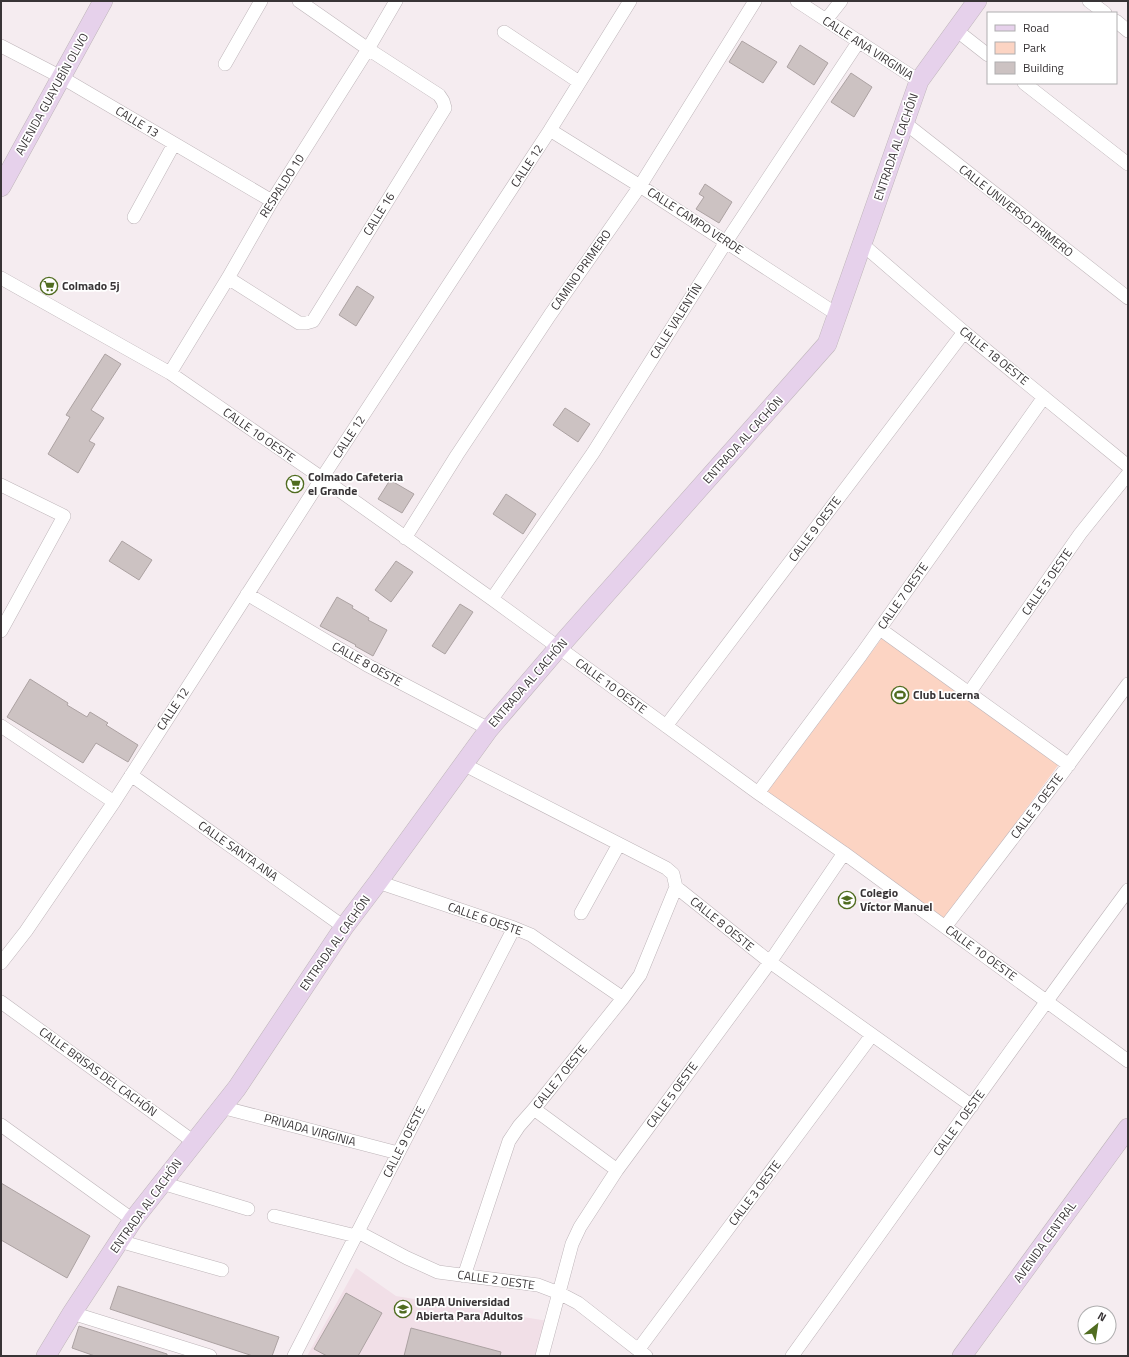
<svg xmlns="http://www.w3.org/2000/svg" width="1129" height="1357" viewBox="0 0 1129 1357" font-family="'Titillium Web',sans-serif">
  <rect width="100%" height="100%" fill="#f5ecf0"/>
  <path fill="#f1dfe7" d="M 356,1268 L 396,1296 L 548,1321 L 539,1356 L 307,1356 Z"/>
  <path fill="#fcd4c3" d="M 882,638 L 1059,764 L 945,920 L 767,792 Z"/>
  <path fill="#ccc2c2" stroke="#aca2a2" d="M 742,41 L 777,62 L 763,83 L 729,62 Z
    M 800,45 L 828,63 L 814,85 L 787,67 Z
    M 851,73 L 872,87 L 854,117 L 831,102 Z
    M 705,184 L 732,202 L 719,223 L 696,209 L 704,197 L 699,194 Z
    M 357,286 L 374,297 L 356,326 L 339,315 Z
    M 105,354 L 121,364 L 91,410 L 104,418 L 89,441 L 95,444 L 78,473 L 48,454 L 70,417 L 66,415 Z
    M 565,408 L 590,424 L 578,442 L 553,425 Z
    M 390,480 L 414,494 L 402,513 L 378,499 Z
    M 506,494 L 536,514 L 523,534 L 493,514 Z
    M 122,541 L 152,560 L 139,580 L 109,561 Z
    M 396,561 L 413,572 L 391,602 L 375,590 Z
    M 337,597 L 353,606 L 352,608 L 369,618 L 368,620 L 387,630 L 373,656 L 355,646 L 356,645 L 320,626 Z
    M 460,604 L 473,612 L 445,654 L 432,646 Z
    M 30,679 L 68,703 L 67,705 L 87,717 L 90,712 L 108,723 L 106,725 L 138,745 L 128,762 L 96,743 L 83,763 L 7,717 Z
    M 1,1183 L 90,1236 L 67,1278 L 1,1240 Z
    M 118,1286 L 279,1337 L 272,1356 L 253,1356 L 110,1309 Z
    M 346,1293 L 382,1313 L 358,1356 L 327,1356 L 314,1349 Z
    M 79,1326 L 167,1354 L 167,1356 L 95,1356 L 72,1348 Z
    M 411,1328 L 501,1352 L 500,1356 L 404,1356 Z"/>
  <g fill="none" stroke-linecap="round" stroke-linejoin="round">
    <defs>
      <path id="street" d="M 797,1 L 919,81
        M 1089,1 L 1105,13
        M 826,20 L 841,1
        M 1116,21 L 1128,31
        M 956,30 L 988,55
        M 504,32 L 579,82
        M 1,46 L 61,77 L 272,201
        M 225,64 L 261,1
        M 1024,83 L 1128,164
        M 905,123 L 1128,298
        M 550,130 L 640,186 L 838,315
        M 134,217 L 174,144
        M 862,244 L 964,332 L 1128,466
        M 1,278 L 170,373 L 322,478 L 492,599 L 758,793 L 844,853 L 1128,1061
        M 228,278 L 299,323 L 306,323 L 313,321 L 445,108 L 443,101 L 439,95 L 368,49 L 299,1
        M 170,373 L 228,278 L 272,201 L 368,49 L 396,1
        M 1,485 L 64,516 L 1,631
        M 405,538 L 457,455 L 550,315 L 640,186 L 755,1
        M 247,594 L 367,665 L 489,729
        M 492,599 L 593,453 L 726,242 L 859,41
        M 880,629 L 1069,765
        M 969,693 L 1080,534 L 1128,474
        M 1,726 L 114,802
        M 666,726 L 964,332
        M 463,764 L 666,868 L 673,874 L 676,887 L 770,962 L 972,1106
        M 131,775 L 344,927
        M 758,793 L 861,655 L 1044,397
        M 378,882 L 514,928 L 531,935 L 623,998
        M 581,913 L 619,844
        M 945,927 L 1061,775 L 1128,684
        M 1,963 L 26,931 L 114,802 L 322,478 L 550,130 L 630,1
        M 1,1002 L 194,1142
        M 221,1107 L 398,1153
        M 534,1109 L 617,1170
        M 1,1125 L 133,1220
        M 162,1183 L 248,1209
        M 274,1216 L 356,1236
        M 358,1232 L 407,1258 L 438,1272 L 538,1285 L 559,1293 L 578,1303 L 646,1356
        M 119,1241 L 222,1270
        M 464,1276 L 509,1141 L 519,1126 L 534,1109 L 623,998 L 640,975 L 676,887
        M 72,1313 L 210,1356
        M 638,1350 L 872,1035
        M 294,1356 L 514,928
        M 542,1356 L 572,1244 L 580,1227 L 617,1170 L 770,962 L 844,853
        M 792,1356 C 904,1201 1014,1044 1128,890"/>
      <path id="secondary" d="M 1,187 L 103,1
        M 46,1356 L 72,1313 L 133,1220 L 237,1088 L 344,927 L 378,882 L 489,729 L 559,647 L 827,344 L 919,81 L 977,1
        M 962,1356 L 1128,1128"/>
    </defs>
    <use href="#street" stroke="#beb5b9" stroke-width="14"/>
    <use href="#secondary" stroke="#beb5b9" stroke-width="20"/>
    <use href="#street" stroke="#fff" stroke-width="13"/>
    <use href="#secondary" stroke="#e6d1eb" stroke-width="19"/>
  </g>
  <defs>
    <symbol id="supermarket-ring" viewBox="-11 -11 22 22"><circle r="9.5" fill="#fff" stroke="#506c20" stroke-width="1.5"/><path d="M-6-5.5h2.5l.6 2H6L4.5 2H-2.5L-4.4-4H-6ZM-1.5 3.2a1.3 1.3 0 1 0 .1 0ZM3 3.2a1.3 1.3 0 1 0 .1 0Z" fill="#506c20"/></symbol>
    <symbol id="stadium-ring" viewBox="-11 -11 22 22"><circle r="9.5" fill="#fff" stroke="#506c20" stroke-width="1.5"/><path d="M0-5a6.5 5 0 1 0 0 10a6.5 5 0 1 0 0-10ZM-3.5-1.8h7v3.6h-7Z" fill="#506c20"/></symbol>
    <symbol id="school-ring" viewBox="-11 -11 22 22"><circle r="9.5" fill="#fff" stroke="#506c20" stroke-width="1.5"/><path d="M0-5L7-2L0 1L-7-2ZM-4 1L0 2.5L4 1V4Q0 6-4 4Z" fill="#506c20"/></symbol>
    <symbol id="university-ring" viewBox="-11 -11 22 22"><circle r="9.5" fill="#fff" stroke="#506c20" stroke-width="1.5"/><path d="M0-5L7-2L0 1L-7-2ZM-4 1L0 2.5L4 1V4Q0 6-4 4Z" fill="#506c20"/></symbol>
  </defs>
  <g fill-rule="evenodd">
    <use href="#supermarket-ring" x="39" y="276" width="20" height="20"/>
    <use href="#supermarket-ring" x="285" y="474" width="20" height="20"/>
    <use href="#stadium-ring" x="890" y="685" width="20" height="20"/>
    <use href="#school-ring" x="837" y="890" width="20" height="20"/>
    <use href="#university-ring" x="393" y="1299" width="20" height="20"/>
  </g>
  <g text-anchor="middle" stroke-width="3.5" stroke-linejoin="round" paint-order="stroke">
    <g font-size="12" fill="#383436" stroke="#fff">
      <text transform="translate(868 48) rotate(33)" y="4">CALLE ANA VIRGINIA</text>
      <text transform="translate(52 94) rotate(-61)" y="4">AVENIDA GUAYUBÍN OLIVO</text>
      <text transform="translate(137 122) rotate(31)" y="4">CALLE 13</text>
      <text transform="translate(896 147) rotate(-71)" y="4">ENTRADA AL CACHÓN</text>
      <text transform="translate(527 166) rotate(-57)" y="4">CALLE 12</text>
      <text transform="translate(282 186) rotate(-58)" y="4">RESPALDO 10</text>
      <text transform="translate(1016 211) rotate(38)" y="4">CALLE UNIVERSO PRIMERO</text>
      <text transform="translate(379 214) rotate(-58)" y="4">CALLE 16</text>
      <text transform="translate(695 221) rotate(33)" y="4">CALLE CAMPO VERDE</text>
      <text transform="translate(581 270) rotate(-55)" y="4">CAMINO PRIMERO</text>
      <text transform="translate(676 321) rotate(-58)" y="4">CALLE VALENTÍN</text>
      <text transform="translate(994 356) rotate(39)" y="4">CALLE 18 OESTE</text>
      <text transform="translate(259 435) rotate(35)" y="4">CALLE 10 OESTE</text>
      <text transform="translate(349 437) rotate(-57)" y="4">CALLE 12</text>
      <text transform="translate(743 440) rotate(-48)" y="4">ENTRADA AL CACHÓN</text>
      <text transform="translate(815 529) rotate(-53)" y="4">CALLE 9 OESTE</text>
      <text transform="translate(1047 582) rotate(-55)" y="4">CALLE 5 OESTE</text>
      <text transform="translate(903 596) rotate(-55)" y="4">CALLE 7 OESTE</text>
      <text transform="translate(367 664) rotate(29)" y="4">CALLE 8 OESTE</text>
      <text transform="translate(528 683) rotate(-49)" y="4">ENTRADA AL CACHÓN</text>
      <text transform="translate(611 686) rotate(36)" y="4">CALLE 10 OESTE</text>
      <text transform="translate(173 709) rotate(-57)" y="4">CALLE 12</text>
      <text transform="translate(1037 806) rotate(-53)" y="4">CALLE 3 OESTE</text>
      <text transform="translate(238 851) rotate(35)" y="4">CALLE SANTA ANA</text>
      <text transform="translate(485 919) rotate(19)" y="4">CALLE 6 OESTE</text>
      <text transform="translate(722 924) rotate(39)" y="4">CALLE 8 OESTE</text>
      <text transform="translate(335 943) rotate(-55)" y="4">ENTRADA AL CACHÓN</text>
      <text transform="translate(981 953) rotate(36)" y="4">CALLE 10 OESTE</text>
      <text transform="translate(98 1072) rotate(36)" y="4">CALLE BRISAS DEL CACHÓN</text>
      <text transform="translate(560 1077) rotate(-51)" y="4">CALLE 7 OESTE</text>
      <text transform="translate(672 1095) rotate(-54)" y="4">CALLE 5 OESTE</text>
      <text transform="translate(959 1123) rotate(-54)" y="4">CALLE 1 OESTE</text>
      <text transform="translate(310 1130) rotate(15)" y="4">PRIVADA VIRGINIA</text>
      <text transform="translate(404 1142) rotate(-63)" y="4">CALLE 9 OESTE</text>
      <text transform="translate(755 1193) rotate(-53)" y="4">CALLE 3 OESTE</text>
      <text transform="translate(146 1206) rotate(-54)" y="4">ENTRADA AL CACHÓN</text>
      <text transform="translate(1045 1242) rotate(-54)" y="4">AVENIDA CENTRAL</text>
      <text transform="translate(496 1280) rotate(8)" y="4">CALLE 2 OESTE</text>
    </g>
    <g font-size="12" font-weight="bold" fill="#383436" stroke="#fff" text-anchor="start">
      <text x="62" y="290">Colmado 5j</text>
      <text x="308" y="481">Colmado Cafeteria<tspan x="308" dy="14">el Grande</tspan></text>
      <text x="913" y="699">Club Lucerna</text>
      <text x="860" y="897">Colegio<tspan x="860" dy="14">Víctor Manuel</tspan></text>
      <text x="416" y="1306">UAPA Universidad<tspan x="416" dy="14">Abierta Para Adultos</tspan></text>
    </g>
  </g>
  <rect width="1129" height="1357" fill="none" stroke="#383436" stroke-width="4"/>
  <rect x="987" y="12" width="130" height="72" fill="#ffffff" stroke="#afaeaf"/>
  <rect x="995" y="25" width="20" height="6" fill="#e6d1eb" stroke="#afaeaf"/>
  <text x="1023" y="32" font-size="12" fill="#383436">Road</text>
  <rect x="995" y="42" width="20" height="12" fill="#fcd4c3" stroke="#afaeaf"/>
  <text x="1023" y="52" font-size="12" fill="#383436">Park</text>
  <rect x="995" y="62" width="20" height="12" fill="#ccc2c2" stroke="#afaeaf"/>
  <text x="1023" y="72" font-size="12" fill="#383436">Building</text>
  <g transform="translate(1097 1325) rotate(30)"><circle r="19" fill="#ffffff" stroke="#afaeaf"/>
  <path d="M0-3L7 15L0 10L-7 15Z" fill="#506c20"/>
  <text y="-6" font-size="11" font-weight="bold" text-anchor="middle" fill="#383436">N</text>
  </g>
</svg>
